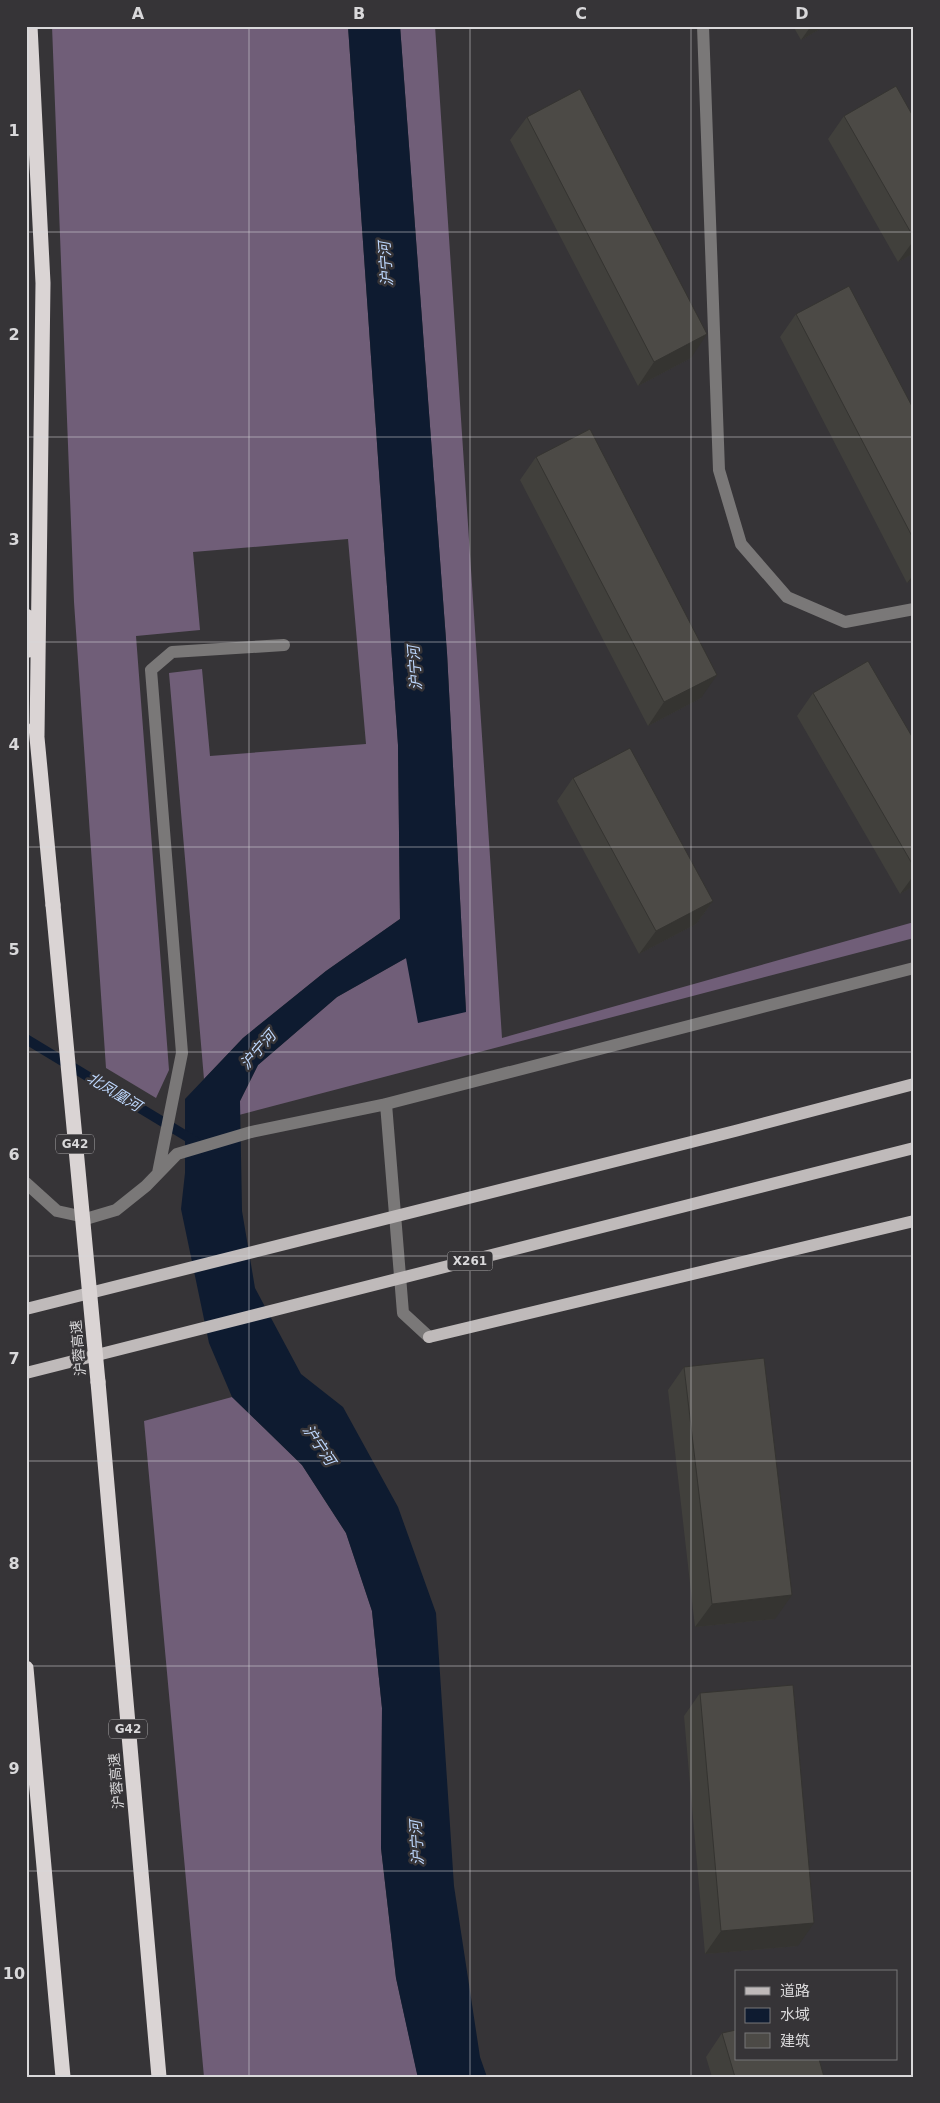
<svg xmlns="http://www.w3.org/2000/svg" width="940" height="2103" viewBox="0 0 940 2103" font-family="'DejaVu Sans','Noto Sans SC',sans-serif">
  <rect width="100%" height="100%" fill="#363437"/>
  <path fill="#705e78" d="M 52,26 L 348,26 L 398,745 L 400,919 L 326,971 L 243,1038 L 204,1079 L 169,673 L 202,669 L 210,756 L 366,744 L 348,539 L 193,552 L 200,630 L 136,636 L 169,1070 L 156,1098 L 106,1068 L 74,602 Z
    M 400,26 L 435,26 L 502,1038 L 914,922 L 914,938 L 239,1115 L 240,1101 L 258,1065 L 337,997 L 406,958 L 466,1012 L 447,653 Z
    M 232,1397 L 302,1465 L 346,1533 L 372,1611 L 382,1708 L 381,1848 L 396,1978 L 418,2077 L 204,2077 L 144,1421 Z"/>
  <path fill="#0e1b30" d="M 348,26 L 400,26 L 447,653 L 466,1012 L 418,1023 L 406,958 L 337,997 L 258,1065 L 240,1101 L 242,1211 L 255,1288 L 301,1374 L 343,1407 L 398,1507 L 436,1613 L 454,1886 L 480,2057 L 487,2077 L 418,2077 L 417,2074 L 396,1978 L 381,1848 L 382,1708 L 372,1611 L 346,1533 L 302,1465 L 232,1397 L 209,1343 L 181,1209 L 185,1173 L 185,1099 L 243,1038 L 326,971 L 400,919 L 398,745 Z"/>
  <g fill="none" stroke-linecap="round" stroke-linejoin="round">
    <path stroke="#0e1b30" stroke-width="10" d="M 26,1039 L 196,1142"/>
    <path stroke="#7a7878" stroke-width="12" d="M 703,26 L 719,470 L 741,544 L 787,597 L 845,622 L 914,609
      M 386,1104 L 403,1313 L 429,1337
      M 158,1173 L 182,1053 L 151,670 L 172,652 L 284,645
      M 26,1183 L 57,1211 L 89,1218 L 116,1210 L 146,1186 L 177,1154 L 251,1132 L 386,1104 L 914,968"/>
    <path stroke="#bfbaba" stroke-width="12" d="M 429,1337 L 914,1221"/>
    <path stroke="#dad4d4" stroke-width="15" d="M 30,26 L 43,283 L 37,736
      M 26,616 L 29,650
      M 36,727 L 53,905
      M 98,1382 L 159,2077
      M 26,1668 L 63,2077"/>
    <path stroke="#bfbaba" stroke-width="12" d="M 26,1309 L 735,1131 L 914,1084
      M 26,1373 L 914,1148"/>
    <path stroke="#dad4d4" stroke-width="15" d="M 53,905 L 98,1382"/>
  </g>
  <path fill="#41403c" d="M 793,26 L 825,26 L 801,40 Z
    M 844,116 L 914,118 L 914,253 L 898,262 L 828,139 Z
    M 527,117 L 691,358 L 638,386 L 510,140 Z
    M 796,314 L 914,410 L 914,579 L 907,583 L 780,337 Z
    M 536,457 L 701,698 L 648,726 L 520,480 Z
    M 813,693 L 914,740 L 914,886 L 900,894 L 797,716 Z
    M 573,778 L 713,901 L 696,924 L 639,954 L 557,801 Z
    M 914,1322 L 914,1340 L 911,1327 Z
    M 684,1367 L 775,1619 L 695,1627 L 668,1390 Z
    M 700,1693 L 798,1946 L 705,1954 L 684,1716 Z
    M 722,2033 L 824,2077 L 712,2077 L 706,2057 Z"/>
  <path fill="#353431" d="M 811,26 L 825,26 L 801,40 Z
    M 914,240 L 914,253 L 898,262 Z
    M 707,334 L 691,358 L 638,386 L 654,362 Z
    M 914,574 L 914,579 L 907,583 Z
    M 717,675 L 701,698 L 648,726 L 664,702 Z
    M 914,875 L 914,886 L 900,894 Z
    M 713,901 L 696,924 L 639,954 L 656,931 Z
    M 792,1595 L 775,1619 L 695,1627 L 712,1604 Z
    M 814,1923 L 798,1946 L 705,1954 L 721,1931 Z"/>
  <path fill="#4c4a46" stroke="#353431" d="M 896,86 L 914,118 L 914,238 L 844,116 Z
    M 580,89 L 707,334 L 654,362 L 527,117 Z
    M 849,286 L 914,410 L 914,540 L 796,314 Z
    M 590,429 L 717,675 L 664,702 L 536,457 Z
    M 868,661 L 914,740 L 914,867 L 813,693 Z
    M 630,748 L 713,901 L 656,931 L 573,778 Z
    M 764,1358 L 792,1595 L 712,1604 L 684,1367 Z
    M 793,1685 L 814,1923 L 721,1931 L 700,1693 Z
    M 736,2030 L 736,2059 L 819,2059 L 824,2077 L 735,2077 L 722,2033 Z"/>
  <path fill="none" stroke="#d9d8da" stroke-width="1" stroke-opacity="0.55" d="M 249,26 L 249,2077M 470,26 L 470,2077M 691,26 L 691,2077M 26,232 L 914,232M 26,437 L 914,437M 26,642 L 914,642M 26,847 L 914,847M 26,1052 L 914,1052M 26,1256 L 914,1256M 26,1461 L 914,1461M 26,1666 L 914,1666M 26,1871 L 914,1871"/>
  <g text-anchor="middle" stroke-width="5" stroke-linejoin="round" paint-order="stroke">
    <g fill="#363437" stroke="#a8a7a9" stroke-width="1">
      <rect x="56" y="1134.5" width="38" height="19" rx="4"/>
      <rect x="447.5" y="1251.5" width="45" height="19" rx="4"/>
      <rect x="109" y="1719.5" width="38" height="19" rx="4"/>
    </g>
    <g font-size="12" font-weight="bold" fill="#d9d8da">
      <text x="75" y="1148">G42</text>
      <text x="470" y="1265">X261</text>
      <text x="128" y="1733">G42</text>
    </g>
    <g font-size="14" fill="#d9d8da" stroke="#363437">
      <text transform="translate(78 1348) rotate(-95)" y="5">沪蓉高速</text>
      <text transform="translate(116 1781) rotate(-95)" y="5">沪蓉高速</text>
    </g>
    <g font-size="15" font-style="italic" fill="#bed8fe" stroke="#363437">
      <text transform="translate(386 264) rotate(-94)" y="5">沪宁河</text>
      <text transform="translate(415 668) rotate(-94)" y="5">沪宁河</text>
      <text transform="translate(258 1050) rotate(-49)" y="5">沪宁河</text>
      <text transform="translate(114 1092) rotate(31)" y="5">北凤凰河</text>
      <text transform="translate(319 1445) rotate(56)" y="5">沪宁河</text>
      <text transform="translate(417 1843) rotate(-93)" y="5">沪宁河</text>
    </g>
  </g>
  <rect width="940" height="2103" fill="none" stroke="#363437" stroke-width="55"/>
  <rect x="735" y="1970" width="162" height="90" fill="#363437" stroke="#777678"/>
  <rect x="745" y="1987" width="25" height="8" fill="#bfbaba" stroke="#777678"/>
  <text x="780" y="1996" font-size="15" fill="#d9d8da">道路</text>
  <rect x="745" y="2008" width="25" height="15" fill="#0e1b30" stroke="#777678"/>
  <text x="780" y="2020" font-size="15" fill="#d9d8da">水域</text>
  <rect x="745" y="2033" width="25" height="15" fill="#4c4a46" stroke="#777678"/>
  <text x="780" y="2046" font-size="15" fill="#d9d8da">建筑</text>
  <rect x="28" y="28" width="884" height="2048" fill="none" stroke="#d9d8da" stroke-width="2"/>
  <g font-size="16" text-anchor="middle" font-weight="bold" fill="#d9d8da">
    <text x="138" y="19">A</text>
    <text x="359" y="19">B</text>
    <text x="581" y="19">C</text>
    <text x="802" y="19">D</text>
    <text x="14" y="136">1</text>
    <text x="14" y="340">2</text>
    <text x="14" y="545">3</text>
    <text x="14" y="750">4</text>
    <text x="14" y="955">5</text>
    <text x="14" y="1160">6</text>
    <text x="14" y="1364">7</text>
    <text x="14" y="1569">8</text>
    <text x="14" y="1774">9</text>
    <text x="14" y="1979">10</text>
  </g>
</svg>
